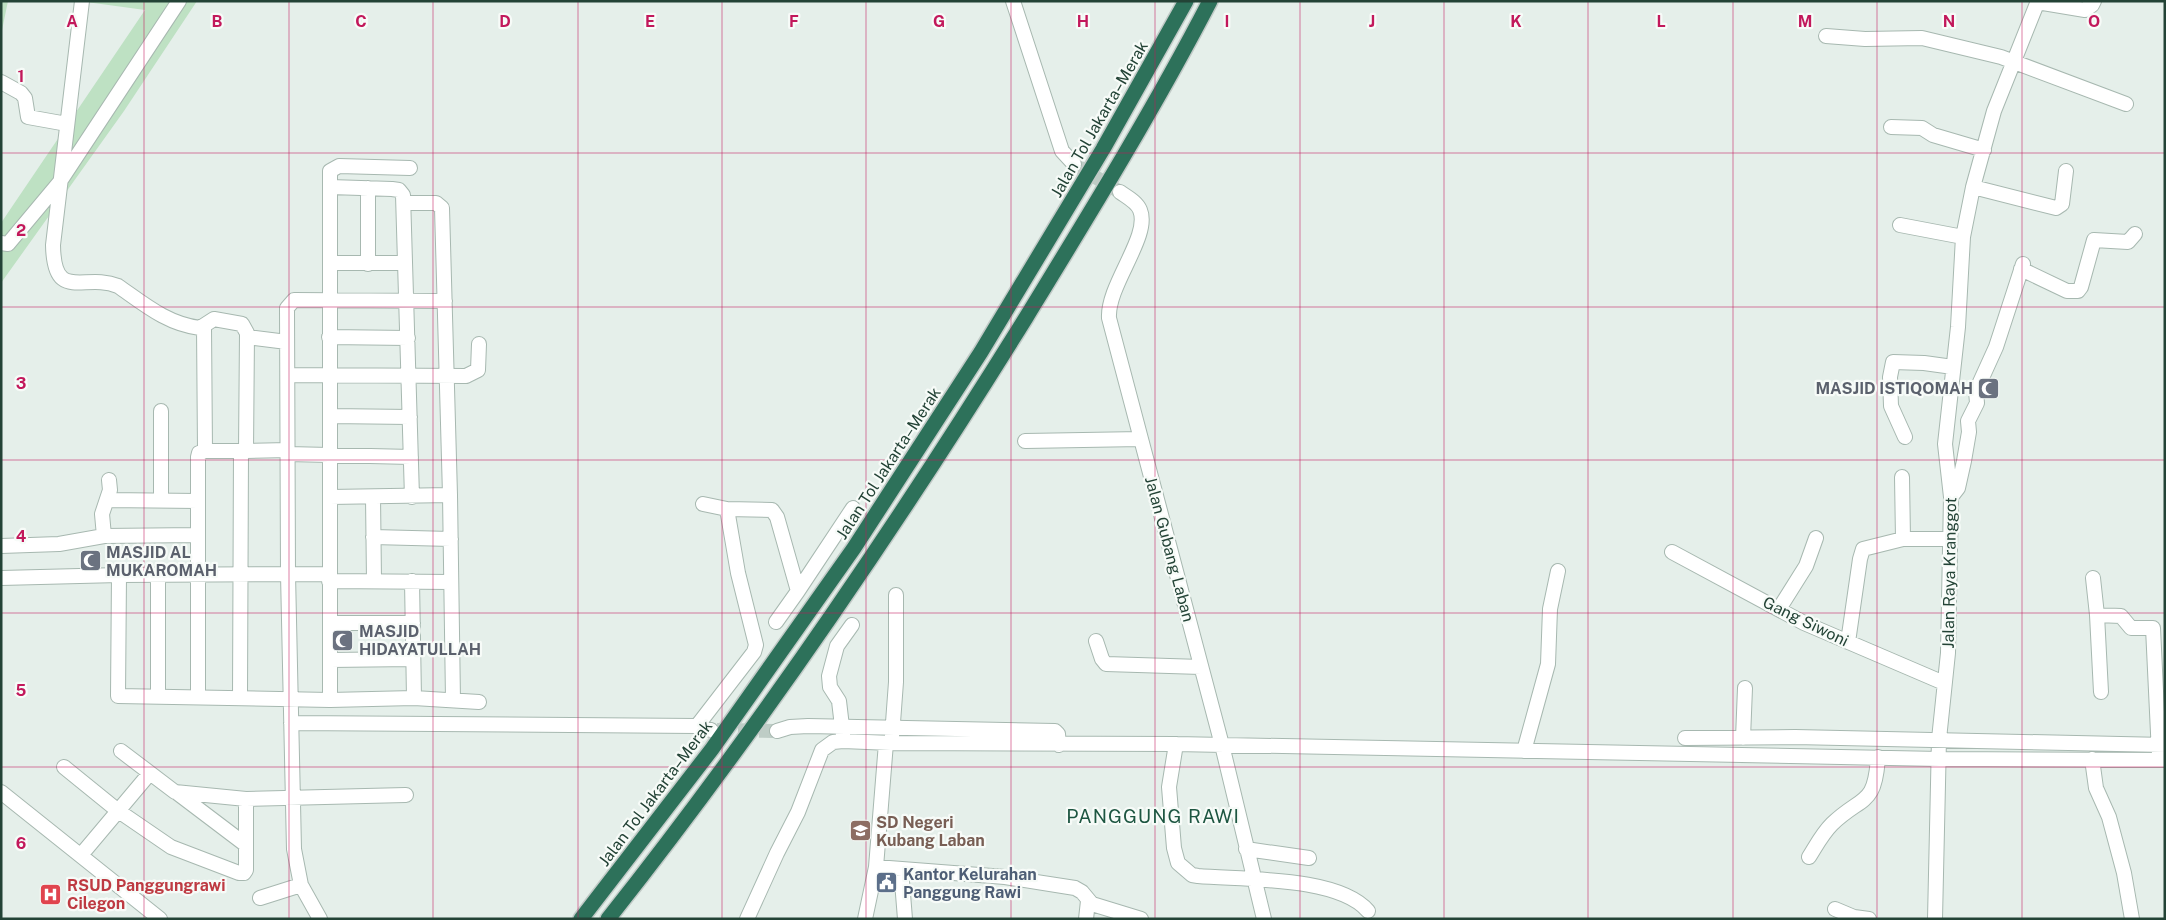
<svg xmlns="http://www.w3.org/2000/svg" width="2166" height="920" viewBox="0 0 2166 920" font-family="'Public Sans',sans-serif">
  <rect width="100%" height="100%" fill="#e5efea"/>
  <path fill="#bee1c3" d="M 1,1 L 8,1 L 1,35 Z
    M 79,1 L 197,1 L 124,111 L 1,283 L 1,223 L 145,10 Z"/>
  <g fill="none" stroke-linecap="round" stroke-linejoin="round">
    <path stroke="#becdc6" stroke-width="14" stroke-dasharray="14 7" stroke-linecap="butt" d="M 1074,164 L 1120,192
      M 717,730 L 777,731"/>
    <defs>
      <path id="minor" d="M 82,1 L 53,245 C 54,304 84,272 118,286 C 144,304 167,324 200,328 L 214,319 L 242,324 L 247,333 L 246,451 L 288,450
        M 1013,1 L 1062,151 L 1074,164
        M 2037,2 L 2085,10 L 2092,5 L 2094,1
        M 1826,36 L 1865,39 L 1922,38 L 2001,57 L 2126,104
        M 1,82 L 21,93 L 25,98 L 28,117 L 67,124
        M 1891,127 L 1922,128 L 1933,135 L 1984,150
        M 330,187 L 392,189 L 399,190 L 403,195 L 412,497
        M 1973,187 L 2056,208 L 2062,204 L 2066,171
        M 368,188 L 368,264
        M 1120,192 C 1127,197 1137,202 1140,210 C 1151,236 1107,285 1109,318 L 1222,745 L 1264,919
        M 405,203 L 436,203 L 442,208 L 450,495 L 453,700
        M 1900,225 L 1963,237
        M 1,243 L 8,244 L 59,183 L 179,1
        M 330,263 L 405,263
        M 2021,269 L 2067,291 L 2078,291 L 2081,287 L 2094,240 L 2128,242 L 2135,234
        M 204,327 L 205,451
        M 247,337 L 287,342
        M 329,337 L 408,338
        M 288,375 L 466,376 L 478,370 L 479,344
        M 161,411 L 161,500
        M 330,416 L 410,417
        M 1905,437 L 1891,406 L 1890,377 L 1893,362 L 1924,363 L 1953,367
        M 1025,441 L 1141,439
        M 288,454 L 411,457
        M 1902,477 L 1903,539
        M 109,480 L 110,490 L 102,514 L 104,536 L 197,535
        M 330,497 L 450,495
        M 373,497 L 374,580
        M 1951,497 L 1958,488 L 1964,461 L 1969,432 L 1968,421 L 1977,403 L 1976,391 L 1996,347 L 2023,264
        M 107,500 L 198,501
        M 727,509 L 772,510 L 777,517 L 798,591 L 776,622
        M 373,537 L 451,539
        M 1,546 L 59,544 L 104,536
        M 1672,552 L 1804,623 L 1944,683
        M 158,574 L 158,697
        M 329,574 L 119,575 L 118,696 L 330,700 L 414,698 L 479,702
        M 1,578 L 119,575
        M 2093,578 L 2097,615
        M 329,581 L 451,582
        M 412,581 L 414,698
        M 798,591 L 853,508
        M 1779,609 L 1806,566 L 1816,538
        M 331,623 L 413,623
        M 1096,641 L 1102,659 L 1106,664 L 1201,667
        M 1848,642 L 1860,559 L 1863,549 L 1903,539 L 1949,539
        M 330,660 L 413,659
        M 2101,692 L 2097,615 L 2121,616 L 2131,628 L 2153,628 L 2159,754
        M 198,697 L 198,457 L 199,453 L 205,451 L 246,451
        M 240,698 L 241,451
        M 330,700 L 330,171 L 339,166 L 410,168
        M 291,723 L 697,726 L 754,652 L 756,645 L 738,573 L 727,509 L 703,504
        M 695,726 L 711,730
        M 777,731 L 790,727 L 808,726 L 1055,731 L 1058,734 L 1059,745
        M 843,735 L 839,701 L 830,687 L 829,676 L 837,646 L 852,625
        M 892,736 L 896,682 L 896,595
        M 1685,738 L 1795,737 L 2165,745
        M 1743,738 L 1745,688
        M 886,743 L 876,867 L 1005,877 L 1075,888 L 1082,892 L 1092,904 L 1141,919
        M 1176,744 L 1169,787 L 1174,848 L 1178,863 L 1192,875 L 1198,876 C 1242,880 1338,876 1368,911
        M 121,751 L 175,792 L 246,799 L 406,795
        M 1524,751 L 1548,664 L 1550,609 L 1558,571
        M 2092,759 L 2096,788 L 2109,817 L 2124,873 L 2132,919
        M 64,767 L 117,810 L 171,847 L 239,873 L 244,873 L 246,870 L 246,799
        M 1,792 L 160,919
        M 176,792 L 246,845
        M 1246,849 L 1309,858
        M 81,855 L 150,773
        M 1809,857 C 1816,846 1822,834 1832,824 C 1862,795 1875,807 1878,757
        M 901,869 L 905,919
        M 260,898 L 301,885
        M 1835,909 L 1854,917 L 1869,919
        M 320,919 L 301,885 L 294,849 L 288,574 L 287,308 L 294,300 L 445,301
        M 747,919 L 777,853 L 798,812 L 822,750 L 833,742 L 843,741 L 891,743 L 1176,744 L 1940,759 L 2165,760
        M 865,919 L 876,867
        M 1086,919 L 1088,901
        M 1935,919 L 1939,739 L 1948,653 L 1951,497 L 1945,444 L 1958,327 L 1963,237 L 1973,187 L 1994,111 L 2038,1"/>
      <path id="highway" d="M 581,919 L 712,749 L 854,548 L 981,352 L 1103,149 L 1186,1
        M 608,919 C 760,727 898,524 1027,316 C 1090,213 1154,109 1210,1"/>
    </defs>
    <use href="#minor" stroke="#a7b8b0" stroke-width="16"/>
    <use href="#highway" stroke="#c1cac7" stroke-width="18"/>
    <use href="#minor" stroke="#fff" stroke-width="14"/>
    <use href="#highway" stroke="#2d715a" stroke-width="15"/>
  </g>
  <path fill="none" stroke="#c2185b" stroke-width="1" stroke-opacity="0.55" d="M 144,1 L 144,919M 289,1 L 289,919M 433,1 L 433,919M 578,1 L 578,919M 722,1 L 722,919M 866,1 L 866,919M 1011,1 L 1011,919M 1155,1 L 1155,919M 1300,1 L 1300,919M 1444,1 L 1444,919M 1588,1 L 1588,919M 1733,1 L 1733,919M 1877,1 L 1877,919M 2022,1 L 2022,919M 1,153 L 2165,153M 1,307 L 2165,307M 1,460 L 2165,460M 1,613 L 2165,613M 1,767 L 2165,767"/>
  <defs>
    <symbol id="mosque-square" viewBox="-11 -11 22 22"><rect x="-9" y="-9" width="18" height="18" rx="4" fill="#6b7280" stroke="#f7fbf8"/><path d="M3.5-4.9A6 6 0 1 0 3.5 4.9A5 5 0 1 1 3.5-4.9Z" fill="#fff"/></symbol>
    <symbol id="school-square" viewBox="-11 -11 22 22"><rect x="-9" y="-9" width="18" height="18" rx="4" fill="#8d6e63" stroke="#f7fbf8"/><path d="M0-5L7-2L0 1L-7-2ZM-4 1L0 2.5L4 1V4Q0 6-4 4Z" fill="#fff"/></symbol>
    <symbol id="civic-square" viewBox="-11 -11 22 22"><rect x="-9" y="-9" width="18" height="18" rx="4" fill="#5c6f8a" stroke="#f7fbf8"/><path d="M-.6-6.5H3V-4.5H.6V-3L4-1V1h2V6H-6V1h2V-1L-.6-3ZM-1.2 2.5V6h2.4V2.5Z" fill="#fff"/></symbol>
    <symbol id="hospital-square" viewBox="-11 -11 22 22"><rect x="-9" y="-9" width="18" height="18" rx="4" fill="#e0444e" stroke="#f7fbf8"/><path d="M-5-5h3v3.5h4V-5h3V5h-3V1.5h-4V5h-3Z" fill="#fff"/></symbol>
  </defs>
  <g fill-rule="evenodd">
    <use href="#mosque-square" x="1976" y="376" width="25" height="25"/>
    <use href="#mosque-square" x="78" y="548" width="25" height="25"/>
    <use href="#mosque-square" x="330" y="628" width="25" height="25"/>
    <use href="#school-square" x="848" y="818" width="25" height="25"/>
    <use href="#civic-square" x="874" y="870" width="25" height="25"/>
    <use href="#hospital-square" x="38" y="882" width="25" height="25"/>
  </g>
  <g text-anchor="middle" stroke-width="4.5" stroke-linejoin="round" paint-order="stroke">
    <g font-size="16" fill="#234336" stroke="#f7fbf8">
      <text transform="translate(1099 119) rotate(-60)" y="6">Jalan Tol Jakarta–Merak</text>
      <text transform="translate(888 463) rotate(-57)" y="6">Jalan Tol Jakarta–Merak</text>
      <text transform="translate(1170 549) rotate(75)" y="6">Jalan Gubang Laban</text>
      <text transform="translate(1949 573) rotate(-89)" y="6">Jalan Raya Kranggot</text>
      <text transform="translate(1806 621) rotate(26)" y="6">Gang Siwoni</text>
      <text transform="translate(655 793) rotate(-53)" y="6">Jalan Tol Jakarta–Merak</text>
    </g>
    <g font-size="16" font-weight="bold" fill="#5b616d" stroke="#f7fbf8" text-anchor="start">
      <text x="1973" y="394" text-anchor="end">MASJID ISTIQOMAH</text>
      <text x="106" y="558">MASJID AL<tspan x="106" dy="18">MUKAROMAH</tspan></text>
      <text x="359" y="637">MASJID<tspan x="359" dy="18">HIDAYATULLAH</tspan></text>
    </g>
    <g font-size="16" font-weight="bold" fill="#785e54" stroke="#f7fbf8" text-anchor="start">
      <text x="876" y="828">SD Negeri<tspan x="876" dy="18">Kubang Laban</tspan></text>
    </g>
    <g font-size="16" font-weight="bold" fill="#4e5e75" stroke="#f7fbf8" text-anchor="start">
      <text x="903" y="880">Kantor Kelurahan<tspan x="903" dy="18">Panggung Rawi</tspan></text>
    </g>
    <g font-size="16" font-weight="bold" fill="#be3a42" stroke="#f7fbf8" text-anchor="start">
      <text x="67" y="891">RSUD Panggungrawi<tspan x="67" dy="18">Cilegon</tspan></text>
    </g>
    <g font-size="19" letter-spacing="1" fill="#1d5641" stroke="#f7fbf8">
      <text x="1153" y="823">PANGGUNG RAWI</text>
    </g>
  </g>
  <g font-size="16" text-anchor="middle" font-weight="bold" fill="#c2185b" stroke="#f7fbf8" stroke-width="4.5" stroke-linejoin="round" paint-order="stroke">
    <text x="72" y="27">A</text>
    <text x="217" y="27">B</text>
    <text x="361" y="27">C</text>
    <text x="505" y="27">D</text>
    <text x="650" y="27">E</text>
    <text x="794" y="27">F</text>
    <text x="939" y="27">G</text>
    <text x="1083" y="27">H</text>
    <text x="1227" y="27">I</text>
    <text x="1372" y="27">J</text>
    <text x="1516" y="27">K</text>
    <text x="1661" y="27">L</text>
    <text x="1805" y="27">M</text>
    <text x="1949" y="27">N</text>
    <text x="2094" y="27">O</text>
    <text x="21" y="82">1</text>
    <text x="21" y="236">2</text>
    <text x="21" y="389">3</text>
    <text x="21" y="542">4</text>
    <text x="21" y="696">5</text>
    <text x="21" y="849">6</text>
  </g>
  <rect width="2166" height="920" fill="none" stroke="#234336" stroke-width="5"/>
</svg>
